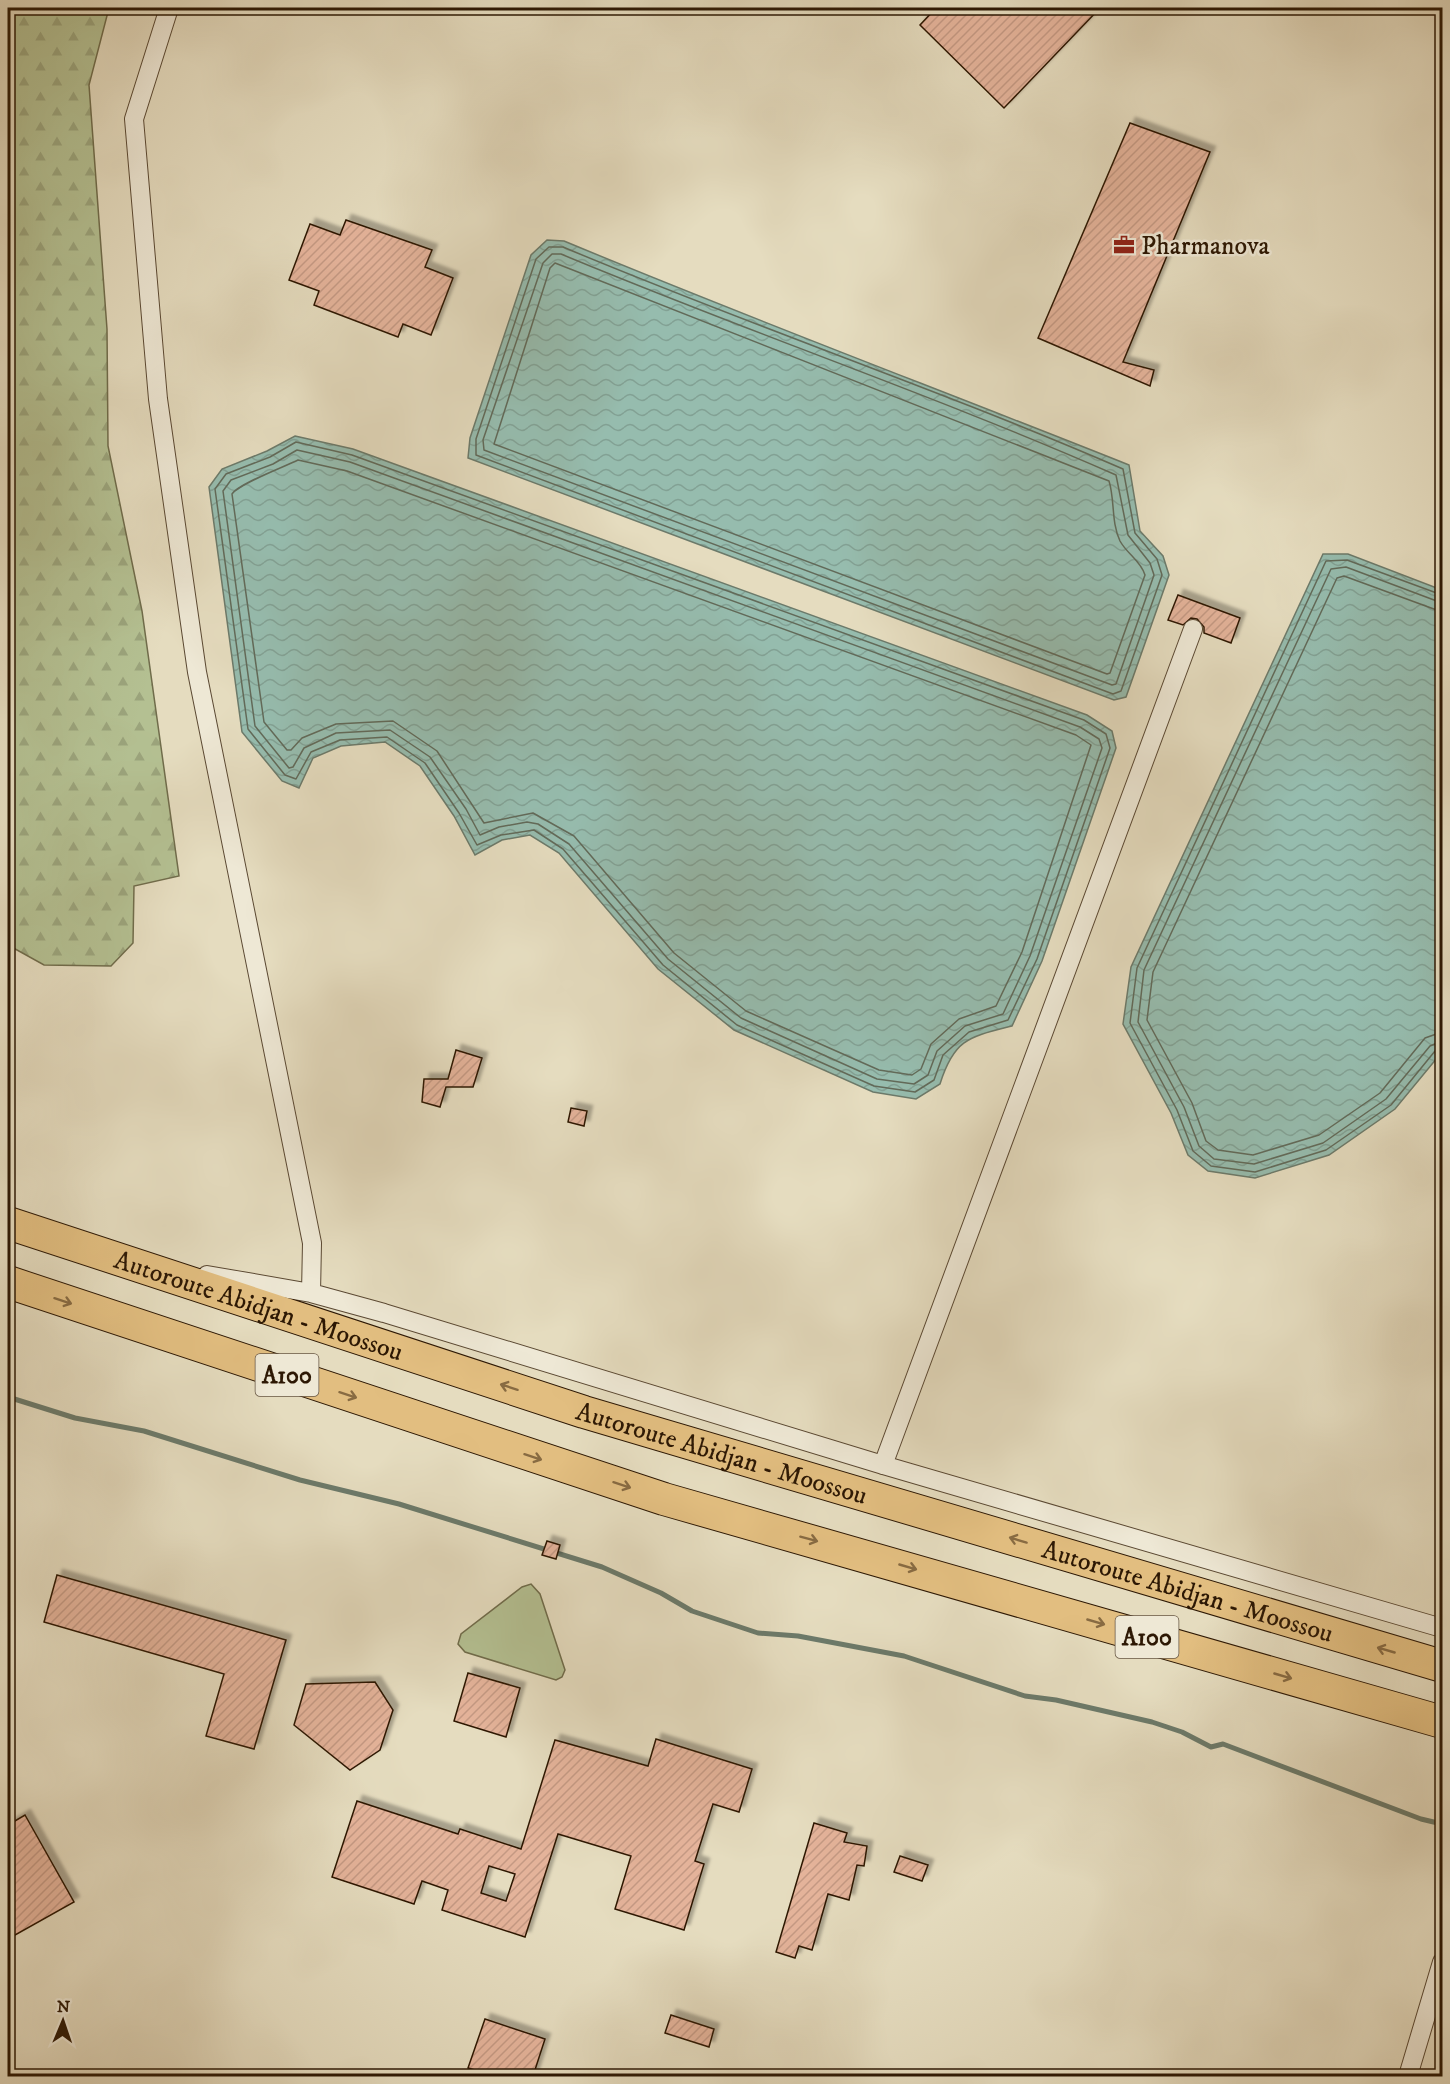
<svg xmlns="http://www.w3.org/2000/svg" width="1450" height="2084" viewBox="0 0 1450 2084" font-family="'IM FELL DW Pica',serif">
  <defs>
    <pattern id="forest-firs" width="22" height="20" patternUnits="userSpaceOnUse" patternTransform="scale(1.5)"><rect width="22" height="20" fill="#b4c092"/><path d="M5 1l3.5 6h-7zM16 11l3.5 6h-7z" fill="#9ba47c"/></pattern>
    <pattern id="water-waves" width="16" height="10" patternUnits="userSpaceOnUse" patternTransform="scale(1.5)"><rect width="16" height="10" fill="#96bcae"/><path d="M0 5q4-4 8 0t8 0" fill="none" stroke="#82a194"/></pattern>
    <pattern id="building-hatch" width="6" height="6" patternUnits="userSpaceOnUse" patternTransform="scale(1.5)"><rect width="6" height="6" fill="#e4b39a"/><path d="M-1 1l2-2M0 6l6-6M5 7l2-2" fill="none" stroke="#c49983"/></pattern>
    <filter id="shadow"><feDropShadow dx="5.5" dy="-5.5" stdDeviation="1.5" flood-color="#0004"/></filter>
  </defs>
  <rect width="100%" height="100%" fill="#e5dcbf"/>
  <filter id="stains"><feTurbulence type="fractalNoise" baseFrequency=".00333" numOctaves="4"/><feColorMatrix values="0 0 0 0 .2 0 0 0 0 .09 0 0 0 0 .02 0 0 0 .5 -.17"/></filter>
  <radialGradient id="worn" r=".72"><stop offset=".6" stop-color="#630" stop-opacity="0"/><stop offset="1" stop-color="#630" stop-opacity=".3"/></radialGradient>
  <path fill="#b4c092" stroke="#706c4b" stroke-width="1.5" d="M 531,1584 L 540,1594 L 565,1670 L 562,1677 L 556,1680 L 465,1652 L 458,1644 L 461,1634 L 522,1587 Z"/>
  <path fill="url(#forest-firs)" stroke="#706c4b" stroke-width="1.5" d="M 8,8 L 109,8 L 89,85 L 107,329 L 108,446 L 142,611 L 179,876 L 134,886 L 133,943 L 111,966 L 44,965 L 8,945 Z"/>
  <path fill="url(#water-waves)" stroke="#6c7a6a" stroke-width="1.5" d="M 547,240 L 564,241 C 751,319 941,390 1129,465 L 1140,531 L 1163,556 L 1169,575 L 1126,697 L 1114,700 L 468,458 L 470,438 L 531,255 Z
    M 295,436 L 353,449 L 1087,715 L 1112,731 L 1116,748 L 1042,961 L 1012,1026 C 969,1037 954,1039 940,1084 L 916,1099 L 873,1092 L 734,1030 L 658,969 L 559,853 L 530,835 L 502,840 L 475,855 L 454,816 L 420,766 L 385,742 L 341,746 L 313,758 L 299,788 L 282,781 L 242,732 L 209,487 L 222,469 L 267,451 Z
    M 1323,554 L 1348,554 L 1442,590 L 1442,1052 L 1395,1109 L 1329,1155 L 1255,1178 L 1208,1171 L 1188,1155 L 1171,1113 L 1123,1024 L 1131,967 Z"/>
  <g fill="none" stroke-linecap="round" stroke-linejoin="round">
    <path stroke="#626a59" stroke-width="1.5" d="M 549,247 L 563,247 C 748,325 939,389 1123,469 L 1135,533 L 1157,559 L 1162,575 L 1121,691 L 1113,694 L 476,455 L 476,439 L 536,259 Z
      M 552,254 L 561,254 C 745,331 934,395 1116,475 L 1128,535 L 1150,563 L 1154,575 L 1116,684 L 1112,685 L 484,450 L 483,440 L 543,263 Z
      M 555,263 L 1109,481 C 1115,500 1111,522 1120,541 C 1127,554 1141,561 1145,575 L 1110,673 L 1107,674 L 494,444 L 550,268 Z
      M 296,442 L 352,455 L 1084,720 L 1106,734 L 1110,748 L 1037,959 L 1008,1020 L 969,1032 L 943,1055 L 934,1080 L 915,1092 L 874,1086 L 737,1025 L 663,965 L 563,849 L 534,830 L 501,835 L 477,845 L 459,813 L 425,763 L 387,737 L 340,740 L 311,752 L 296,779 L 285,775 L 248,729 L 215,489 L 226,474 L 270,457 Z
      M 297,450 L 350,462 L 1080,727 L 1099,739 L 1102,748 L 1030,956 L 1003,1014 L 965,1026 L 937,1051 L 928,1075 L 914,1084 L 877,1079 L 741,1018 L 668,959 L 569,844 L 538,824 L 527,822 L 499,827 L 480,835 L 466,809 L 430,757 L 390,730 L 336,733 L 304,748 L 293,767 L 289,768 L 255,726 L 223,491 L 231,480 L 273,464 Z
      M 298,460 L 347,471 L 1076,735 L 1091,745 L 1022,952 L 996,1006 L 959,1019 L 931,1044 L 921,1069 L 912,1075 L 879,1070 L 746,1011 L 674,953 L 574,836 L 533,813 L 484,823 L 437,751 L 393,721 L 336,724 L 302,738 L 291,750 L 287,750 L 264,722 L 232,494 C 238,484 284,467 298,460 Z
      M 1442,595 L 1347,560 L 1326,561 L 1137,968 L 1130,1023 L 1177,1110 L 1193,1151 L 1211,1166 L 1255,1172 L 1326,1150 L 1391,1105 L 1435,1051 L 1442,1049
      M 1442,603 L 1346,567 L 1331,569 L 1144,970 L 1138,1022 L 1184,1107 L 1199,1146 L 1214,1159 L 1254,1164 L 1323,1143 L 1386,1099 L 1430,1046 L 1442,1041
      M 1442,612 L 1344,576 L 1337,578 L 1153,972 L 1147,1020 L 1192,1103 L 1206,1141 L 1218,1150 L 1253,1155 L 1319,1135 L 1380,1093 L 1425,1038 L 1442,1032"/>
    <path stroke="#6c7a6a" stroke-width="5" d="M 8,1397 L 75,1418 L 144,1431 L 300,1480 L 399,1504 L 602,1567 L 661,1593 L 692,1611 L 758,1633 L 798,1636 L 904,1656 L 1025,1696 L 1056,1700 L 1152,1722 L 1182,1732 L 1211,1747 L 1223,1744 L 1421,1819 L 1442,1824"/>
  </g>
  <path fill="url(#building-hatch)" stroke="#2d1804" stroke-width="1.5" fill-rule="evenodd" filter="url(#shadow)" d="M 936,8 L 1100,8 L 1004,108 L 920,25 Z
    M 1130,123 L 1210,152 L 1123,362 L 1154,370 L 1150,386 L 1038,338 Z
    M 346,220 L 432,250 L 425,267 L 453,278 L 431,335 L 403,324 L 398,337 L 314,305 L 319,291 L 289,280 L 310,224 L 340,235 Z
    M 1178,595 L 1240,618 L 1231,643 L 1204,633 L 1204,627 L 1197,619 L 1191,618 L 1183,625 L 1168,620 Z
    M 456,1050 L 482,1058 L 473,1087 L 446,1087 L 440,1107 L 422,1102 L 424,1079 L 448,1079 Z
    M 571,1108 L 587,1111 L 584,1126 L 568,1122 Z
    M 547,1541 L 560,1545 L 556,1559 L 542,1555 Z
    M 57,1575 L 286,1640 L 254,1749 L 206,1736 L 224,1674 L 44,1622 Z
    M 468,1673 L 520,1688 L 506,1737 L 454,1721 Z
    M 375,1682 L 393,1710 L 380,1750 L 350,1770 L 294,1725 L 306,1684 Z
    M 656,1739 L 752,1769 L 739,1812 L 713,1804 L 695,1861 L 704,1864 L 684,1930 L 615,1909 L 631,1856 L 558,1834 L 525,1937 L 442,1910 L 448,1890 L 422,1881 L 414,1904 L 332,1877 L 357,1801 L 458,1834 L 460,1829 L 521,1849 L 555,1740 L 648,1766 ZM 489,1866 L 515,1874 L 506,1901 L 481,1893 Z
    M 25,1815 L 74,1902 L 8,1939 L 8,1825 Z
    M 814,1823 L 847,1833 L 844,1842 L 867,1846 L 864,1866 L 857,1865 L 849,1900 L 828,1894 L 812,1950 L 799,1946 L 795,1958 L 776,1952 Z
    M 900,1856 L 928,1865 L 922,1881 L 894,1872 Z
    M 671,2015 L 714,2029 L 709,2047 L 665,2033 Z
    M 485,2019 L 545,2039 L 533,2076 L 495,2076 L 468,2068 Z"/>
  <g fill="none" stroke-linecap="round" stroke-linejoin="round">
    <defs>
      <path id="street" d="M 169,8 L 134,119 L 158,399 L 197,672 L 312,1243 L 311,1293
        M 207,1275 L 311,1293 L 384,1313 L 883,1465 L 1442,1628
        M 883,1465 L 1193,629
        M 1408,2076 L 1442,1962"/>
      <g id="highway">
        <path id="s1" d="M 8,1223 L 584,1412 L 1442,1666"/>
        <path d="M 8,1282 L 664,1499 L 1442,1722"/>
      </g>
    </defs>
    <use href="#street" stroke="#5b4933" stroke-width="20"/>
    <use href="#highway" stroke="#2d1804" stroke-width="34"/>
    <use href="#street" stroke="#eee8d5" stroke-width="18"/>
    <use href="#highway" stroke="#e2be80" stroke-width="32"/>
  </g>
  <defs><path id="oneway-shaft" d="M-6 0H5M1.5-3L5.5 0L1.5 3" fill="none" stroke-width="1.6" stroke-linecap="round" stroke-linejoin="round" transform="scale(1.5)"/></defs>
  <g stroke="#886b42">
    <use href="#oneway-shaft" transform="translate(63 1301) rotate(18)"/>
    <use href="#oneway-shaft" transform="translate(509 1387) rotate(-162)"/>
    <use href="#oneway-shaft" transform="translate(348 1395) rotate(18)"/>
    <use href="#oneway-shaft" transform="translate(533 1457) rotate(18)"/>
    <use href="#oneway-shaft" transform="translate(622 1485) rotate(18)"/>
    <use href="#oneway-shaft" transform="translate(809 1539) rotate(15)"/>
    <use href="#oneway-shaft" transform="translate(1018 1540) rotate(-163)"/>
    <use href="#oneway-shaft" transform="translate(908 1567) rotate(16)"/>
    <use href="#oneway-shaft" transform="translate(1096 1622) rotate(16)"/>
    <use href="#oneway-shaft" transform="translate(1386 1650) rotate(-164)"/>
    <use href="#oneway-shaft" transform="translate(1283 1676) rotate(16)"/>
  </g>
  <defs>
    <symbol id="office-bare" viewBox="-9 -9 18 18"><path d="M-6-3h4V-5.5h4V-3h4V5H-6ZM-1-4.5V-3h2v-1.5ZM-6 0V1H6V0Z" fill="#8f2418" stroke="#eee8d5" stroke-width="2.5" paint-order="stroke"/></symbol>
  </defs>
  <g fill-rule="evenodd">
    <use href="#office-bare" x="1109" y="230" width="30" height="30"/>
  </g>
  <g text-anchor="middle" stroke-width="5" stroke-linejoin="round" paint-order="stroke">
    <g fill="#eee8d5" stroke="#675643" stroke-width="1.5">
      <rect x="255.5" y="1354" width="63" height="42" rx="4.5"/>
      <rect x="1115.5" y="1616" width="63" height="42" rx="4.5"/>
    </g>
    <g font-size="24" font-weight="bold" fill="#2d1804">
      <text x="287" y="1383">A100</text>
      <text x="1147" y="1645">A100</text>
    </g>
    <g font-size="26" fill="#2d1804" stroke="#eee8d5" text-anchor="start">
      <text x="1141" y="254">Pharmanova</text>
    </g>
    <g font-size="26" fill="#2d1804" stroke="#eee8d5">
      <text dy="9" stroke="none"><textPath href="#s1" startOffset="264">Autoroute Abidjan - Moossou</textPath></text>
      <text dy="9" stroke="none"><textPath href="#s1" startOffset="750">Autoroute Abidjan - Moossou</textPath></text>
      <text dy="9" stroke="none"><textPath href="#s1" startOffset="1236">Autoroute Abidjan - Moossou</textPath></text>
    </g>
  </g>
  <rect width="1450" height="2084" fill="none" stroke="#e5dcbf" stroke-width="30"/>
  <rect x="9" y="9" width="1432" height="2066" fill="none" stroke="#2d1804" stroke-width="3"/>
  <rect x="15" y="15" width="1420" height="2054" fill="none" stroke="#2d1804" stroke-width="1.5"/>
  <g transform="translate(63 2021) rotate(2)" stroke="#eee8d5" stroke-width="4.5" paint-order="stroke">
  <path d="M0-4.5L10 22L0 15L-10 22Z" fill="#2d1804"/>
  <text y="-9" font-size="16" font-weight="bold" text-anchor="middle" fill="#2d1804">N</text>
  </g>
  <rect width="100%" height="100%" filter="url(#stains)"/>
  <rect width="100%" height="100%" fill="url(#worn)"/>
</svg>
